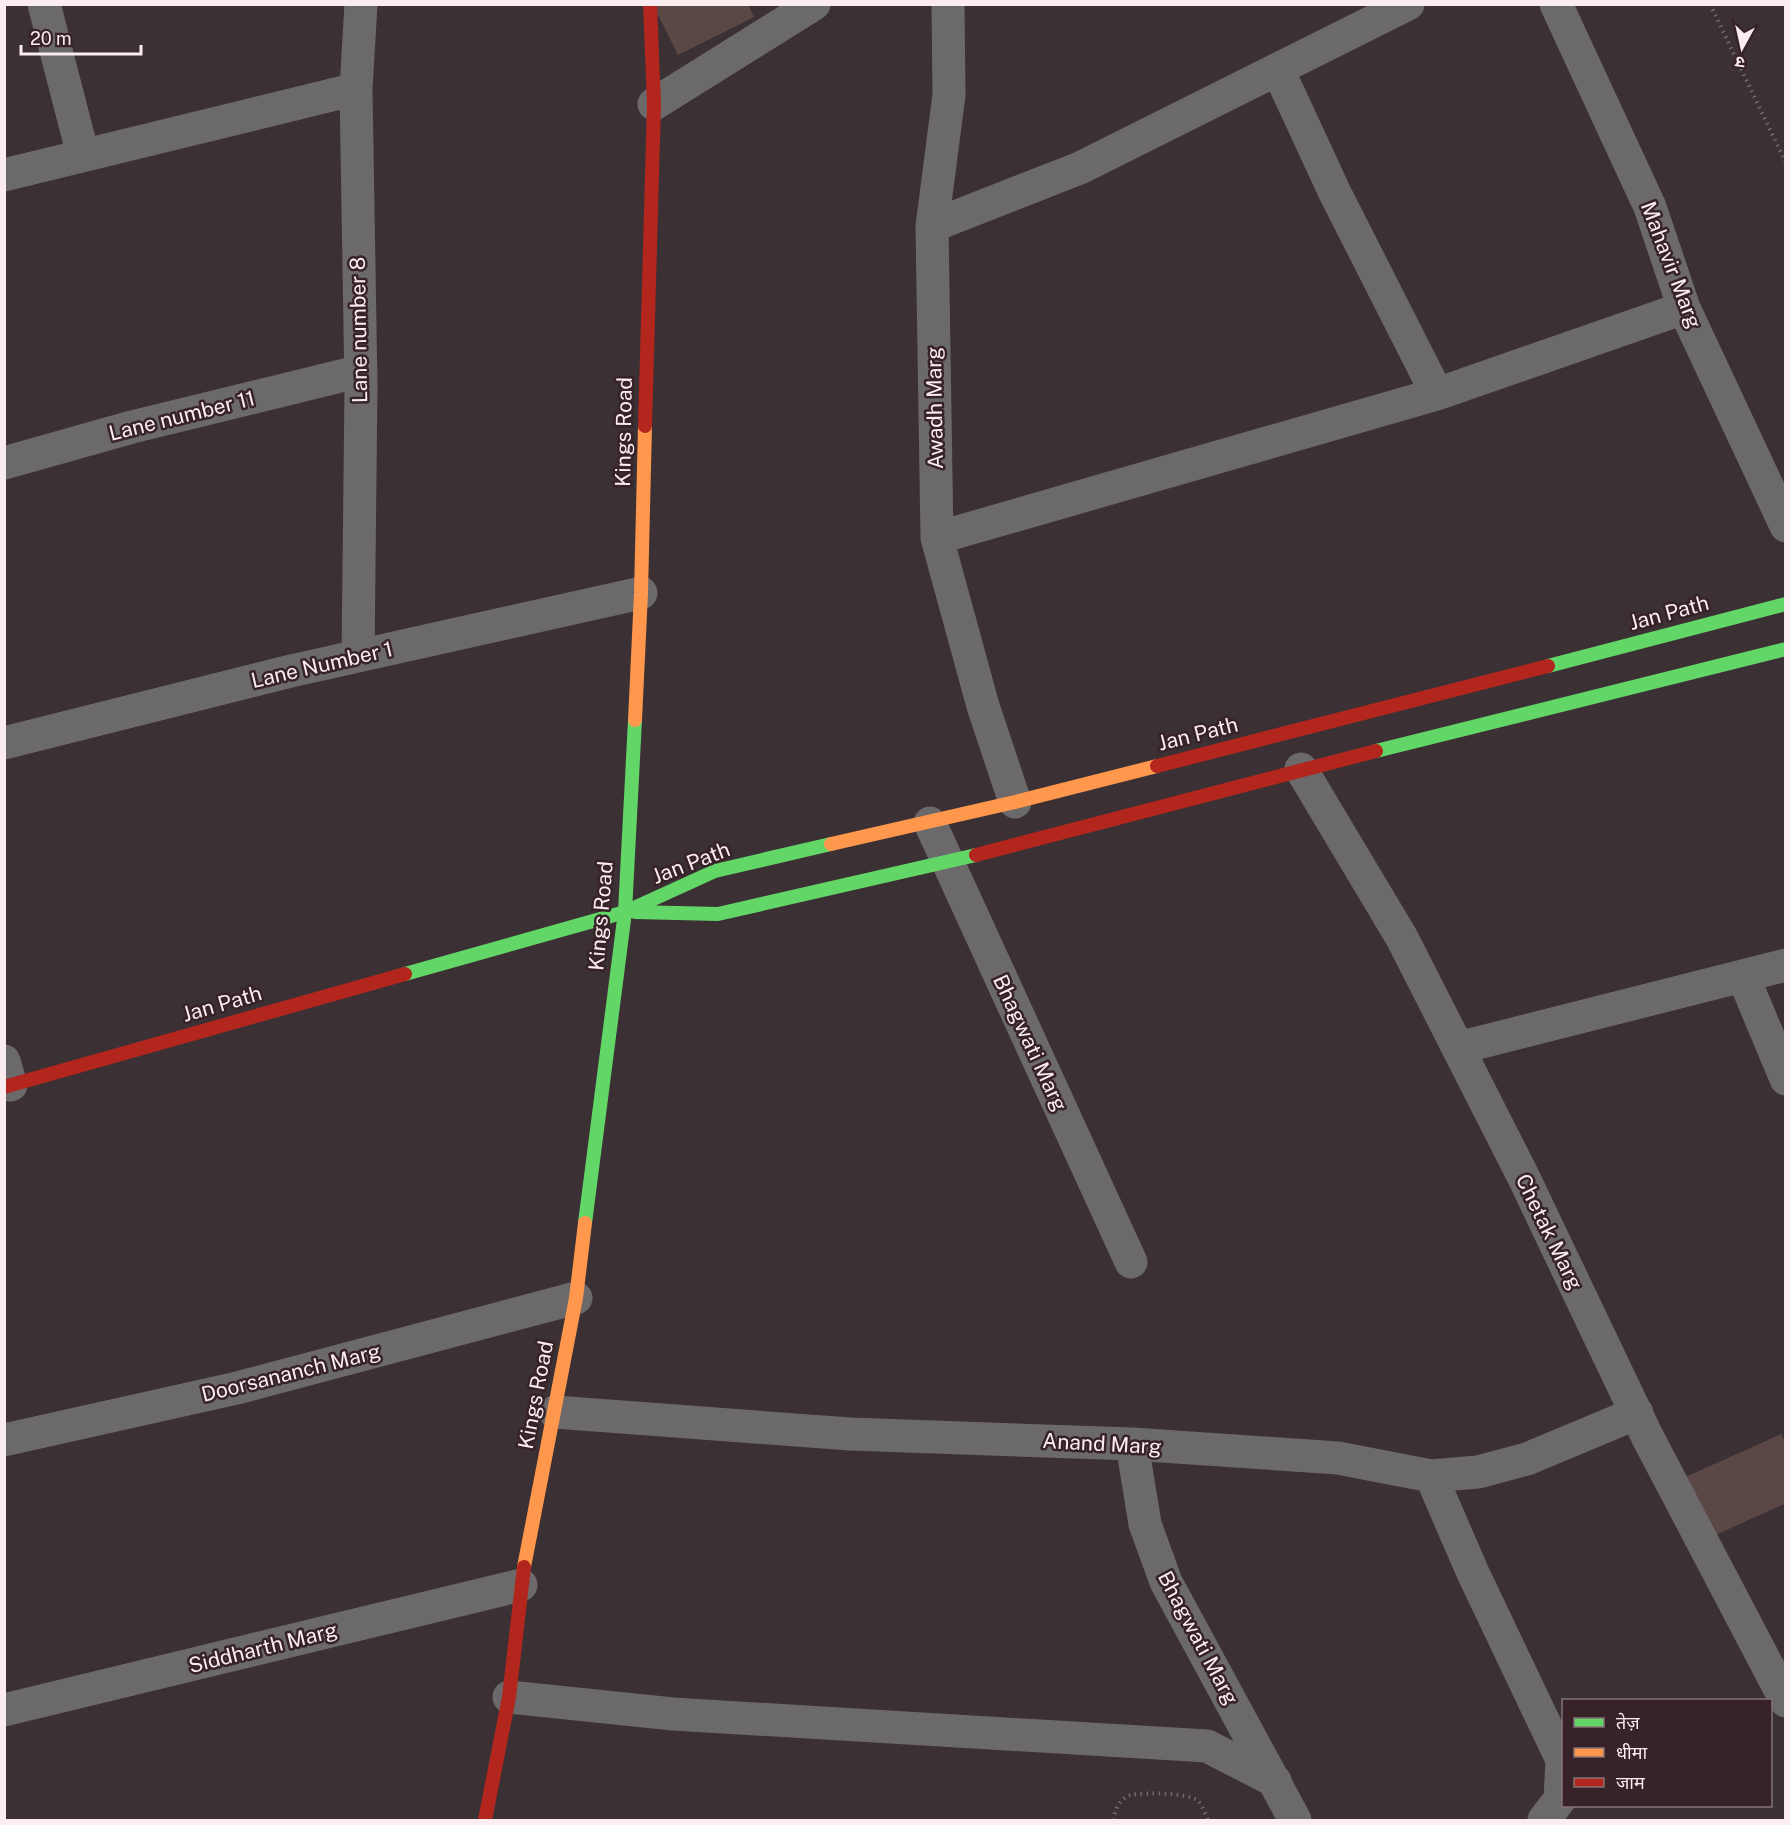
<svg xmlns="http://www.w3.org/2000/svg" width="1790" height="1825" viewBox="0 0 1790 1825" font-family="'Public Sans','Noto Sans Devanagari',sans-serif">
  <rect width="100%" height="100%" fill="#3b3033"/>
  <path fill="#5b4846" d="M 655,4 L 748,4 L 754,17 L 678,55 L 653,5 Z
    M 1781,1434 L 1786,1443 L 1786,1503 L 1709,1538 L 1681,1479 Z"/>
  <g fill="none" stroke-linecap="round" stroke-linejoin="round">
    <path stroke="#706b6d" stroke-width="4" stroke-dasharray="1.5 4.5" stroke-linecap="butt" d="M 1710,4 L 1786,163
      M 1114,1820 C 1114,1810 1120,1798 1131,1795 C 1144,1792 1186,1793 1197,1800 C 1202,1804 1205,1814 1208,1820"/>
    <path stroke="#6c696b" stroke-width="33" d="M 44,4 L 83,155
      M 948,4 L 949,95 L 932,226 L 937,538 L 983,706 L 1015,802
      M 1556,4 L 1650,207 L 1684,308 L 1786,526
      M 1278,70 L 1335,193 L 1437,394
      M 654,104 L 814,4
      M 4,175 L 356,89
      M 932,226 L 1080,168 L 1408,4
      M 4,463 L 132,427 L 361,371
      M 937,538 L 1437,394 L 1684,308
      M 358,656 L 361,387 L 356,89 L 361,4
      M 4,743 L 291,671 L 641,593
      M 1301,769 L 1402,938 L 1523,1176 L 1647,1436 L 1786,1701
      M 930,823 L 1131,1262
      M 1743,976 L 1786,1079
      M 1458,1048 L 1786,965
      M 4,1061 L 11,1085
      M 555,1412 L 850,1434 L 1132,1444 L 1338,1458 L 1431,1476 L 1478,1472 L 1527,1459 L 1637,1413
      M 4,1440 L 237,1388 L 576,1298
      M 1132,1444 L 1145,1524 L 1166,1582 L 1295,1820
      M 1431,1476 L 1473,1573 L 1562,1760 L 1560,1799 L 1544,1820
      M 509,1697 L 673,1714 L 1207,1746 L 1275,1781
      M 4,1710 L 521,1585"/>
    <path stroke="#63d668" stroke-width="14" d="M 1548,666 L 1786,604
      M 1376,751 L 1786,649
      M 635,912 L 718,914 L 976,855
      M 405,974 L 625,912 L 715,871 L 831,844
      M 585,1223 L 625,912 L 635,720"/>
    <path stroke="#ff974d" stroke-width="14" d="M 635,720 L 641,593 L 645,426
      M 831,844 L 1015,802 L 1157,766
      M 524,1567 L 576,1298 L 585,1223"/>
    <path stroke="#b3261e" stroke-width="14" d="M 645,426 L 654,104 L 650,4
      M 1157,766 L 1548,666
      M 976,855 L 1376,751
      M 4,1087 L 405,974
      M 485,1820 L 509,1697 L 524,1567"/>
  </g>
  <g text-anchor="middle" stroke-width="5" stroke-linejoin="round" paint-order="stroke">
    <g font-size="21" fill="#faecef" stroke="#362227">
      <text transform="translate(1671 265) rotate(69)" y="7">Mahavir Marg</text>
      <text transform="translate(359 330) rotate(-91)" y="7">Lane number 8</text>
      <text transform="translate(935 408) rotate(-91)" y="7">Awadh Marg</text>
      <text transform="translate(182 416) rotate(-14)" y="7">Lane number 11</text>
      <text transform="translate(624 432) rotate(-89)" y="7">Kings Road</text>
      <text transform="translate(1669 613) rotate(-15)" y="7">Jan Path</text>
      <text transform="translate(322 665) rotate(-13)" y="7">Lane Number 1</text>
      <text transform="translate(1198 734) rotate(-14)" y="7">Jan Path</text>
      <text transform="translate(691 863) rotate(-21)" y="7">Jan Path</text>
      <text transform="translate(601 916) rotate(-85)" y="7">Kings Road</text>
      <text transform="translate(222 1004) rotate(-16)" y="7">Jan Path</text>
      <text transform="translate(1030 1043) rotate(65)" y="7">Bhagwati Marg</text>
      <text transform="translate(1549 1232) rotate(64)" y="7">Chetak Marg</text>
      <text transform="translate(291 1373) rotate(-14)" y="7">Doorsananch Marg</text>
      <text transform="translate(536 1395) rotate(-79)" y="7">Kings Road</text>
      <text transform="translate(1102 1444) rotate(3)" y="7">Anand Marg</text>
      <text transform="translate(1198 1638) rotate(62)" y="7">Bhagwati Marg</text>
      <text transform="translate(263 1648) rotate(-14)" y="7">Siddharth Marg</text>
    </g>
  </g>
  <rect width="1790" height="1825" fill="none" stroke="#faecef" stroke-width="12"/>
  <rect x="1562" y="1699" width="210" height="108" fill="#362227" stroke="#847377" stroke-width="1.5"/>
  <rect x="1574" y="1718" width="30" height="9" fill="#63d668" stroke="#847377" stroke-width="1.5"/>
  <text x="1616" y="1729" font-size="18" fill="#faecef">तेज़</text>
  <rect x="1574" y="1748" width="30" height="9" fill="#ff974d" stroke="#847377" stroke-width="1.5"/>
  <text x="1616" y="1759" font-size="18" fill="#faecef">धीमा</text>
  <rect x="1574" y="1778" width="30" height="9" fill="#b3261e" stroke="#847377" stroke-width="1.5"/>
  <text x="1616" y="1789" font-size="18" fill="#faecef">जाम</text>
  <g transform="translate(1742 48) rotate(188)" stroke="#362227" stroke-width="4.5" paint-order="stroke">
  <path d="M0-4.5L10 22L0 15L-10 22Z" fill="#faecef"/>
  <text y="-9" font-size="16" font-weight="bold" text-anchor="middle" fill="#faecef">उ</text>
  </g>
  <path d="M21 45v9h120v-9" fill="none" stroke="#faecef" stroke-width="3"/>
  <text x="30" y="45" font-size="18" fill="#faecef" stroke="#362227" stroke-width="4.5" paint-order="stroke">20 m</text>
</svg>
